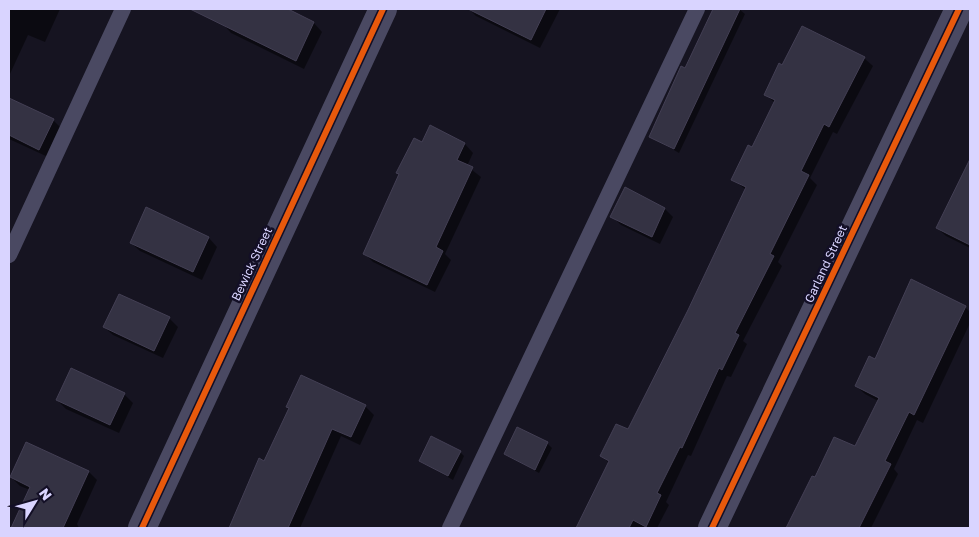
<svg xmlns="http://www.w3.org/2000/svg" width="979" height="537" viewBox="0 0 979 537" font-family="'Golos Text',sans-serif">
  <rect width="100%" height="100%" fill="#161421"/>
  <path fill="#0007" d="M 9,9 L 60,9 L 45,42 L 28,35 L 9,76 Z
    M 230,9 L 285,9 L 314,23 L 322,32 L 304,69 L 231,33 L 223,24 Z
    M 469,9 L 560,9 L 540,48 L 476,16 Z
    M 715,9 L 739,9 L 745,14 L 679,153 L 650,136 Z
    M 864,58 L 873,66 L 837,134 L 833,132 L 810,178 L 817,185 L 778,262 L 782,266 L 743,341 L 747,344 L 731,377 L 727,376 L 691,456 L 688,455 L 666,502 L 669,505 L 657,528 L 578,528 L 609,463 L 602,456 L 629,431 L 689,311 L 746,190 L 733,179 L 752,149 L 775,103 L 765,94 L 783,67 Z
    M 9,100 L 53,120 L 61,128 L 48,157 L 9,139 Z
    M 431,127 L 465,144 L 473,153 L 467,166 L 481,177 L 445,254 L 451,260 L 435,292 L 373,262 L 365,254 Z
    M 970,159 L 970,248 L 946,236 L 937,228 Z
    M 625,189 L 665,209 L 673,217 L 660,244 L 621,225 L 612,216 Z
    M 147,209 L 209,238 L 217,247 L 202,280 L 140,251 L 131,243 Z
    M 119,295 L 169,318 L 178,327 L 163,358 L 113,335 L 104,327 Z
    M 965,307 L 970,312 L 970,323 L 923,423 L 917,420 L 894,469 L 898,474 L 871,528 L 788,528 L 812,477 L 815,479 L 855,448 L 878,401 L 865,394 L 856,386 L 875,361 Z
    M 124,394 L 133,403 L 119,433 L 66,409 L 57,400 Z
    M 365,406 L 374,415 L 360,445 L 341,436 L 300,528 L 230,528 L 259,460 L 265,462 Z
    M 547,443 L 552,448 L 539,473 L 505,454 Z
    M 460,452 L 464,456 L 453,480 L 420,461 Z
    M 89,472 L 97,480 L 77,524 L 79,528 L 17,528 L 14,525 L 30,490 L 20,486 L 11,477 Z"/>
  <path fill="#343243" stroke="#433f54" d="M 190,9 L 288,9 L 314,22 L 296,61 Z
    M 468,9 L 546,9 L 531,40 Z
    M 713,9 L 740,9 L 674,149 L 649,137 L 681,66 L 685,68 Z
    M 802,26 L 865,57 L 829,127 L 824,124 L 801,171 L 809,175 L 770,254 L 774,256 L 735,333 L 739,335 L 722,370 L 719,368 L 682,448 L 680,447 L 657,493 L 661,495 L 646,527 L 633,520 L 629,528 L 576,528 L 609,461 L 600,456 L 616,424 L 628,429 L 688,310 L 746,187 L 731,180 L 748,145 L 752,147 L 775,100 L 764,95 L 779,63 L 782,65 Z
    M 9,98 L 54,119 L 39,150 L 9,135 Z
    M 430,125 L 465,143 L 457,160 L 473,167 L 436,247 L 443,251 L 427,285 L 363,254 L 399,174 L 396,173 L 414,138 L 422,142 Z
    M 970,159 L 970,245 L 936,228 Z
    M 625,187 L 665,208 L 652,237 L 610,217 Z
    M 146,207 L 209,237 L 193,272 L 130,243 Z
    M 911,279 L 966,306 L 914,415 L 909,412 L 885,461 L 891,464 L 859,528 L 786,528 L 812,476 L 815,477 L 834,437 L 855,446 L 879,398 L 855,386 L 869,356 L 875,359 Z
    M 119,294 L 170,317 L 154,351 L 103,327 Z
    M 71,368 L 125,393 L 110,425 L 56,400 Z
    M 301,375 L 366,405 L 351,437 L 332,429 L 288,528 L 229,528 L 259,458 L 264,461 L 289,408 L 286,407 Z
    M 517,427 L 548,442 L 535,470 L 504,454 Z
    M 431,436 L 461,451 L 448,476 L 419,461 Z
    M 26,442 L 89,471 L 63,528 L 11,528 L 30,487 L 10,477 Z"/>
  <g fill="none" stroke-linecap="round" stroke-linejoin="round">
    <path stroke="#4a4962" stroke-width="16" d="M 9,255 L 123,9
      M 450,528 L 697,9"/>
    <path stroke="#4a4962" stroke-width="28" d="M 142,528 L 383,9
      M 712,528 L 959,9"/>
    <defs>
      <path id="cycleway" d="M 142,528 L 383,9
        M 712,528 L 959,9"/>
    </defs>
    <use href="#cycleway" stroke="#130f26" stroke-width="9"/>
    <use href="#cycleway" stroke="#e8590c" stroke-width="6"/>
  </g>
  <g text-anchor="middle" stroke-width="5" stroke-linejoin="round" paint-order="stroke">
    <g font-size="12" fill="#d9d4ff" stroke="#130f26">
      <text transform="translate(252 264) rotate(-65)" y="4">Bewick Street</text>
      <text transform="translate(826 264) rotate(-65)" y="4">Garland Street</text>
    </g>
  </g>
  <rect width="979" height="537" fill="none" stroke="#d9d4ff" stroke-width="20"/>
  <g transform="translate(35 502) rotate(53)" stroke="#130f26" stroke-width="4" paint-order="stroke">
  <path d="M0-4L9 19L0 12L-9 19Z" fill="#d9d4ff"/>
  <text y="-8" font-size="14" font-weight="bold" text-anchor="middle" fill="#d9d4ff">N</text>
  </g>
</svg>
